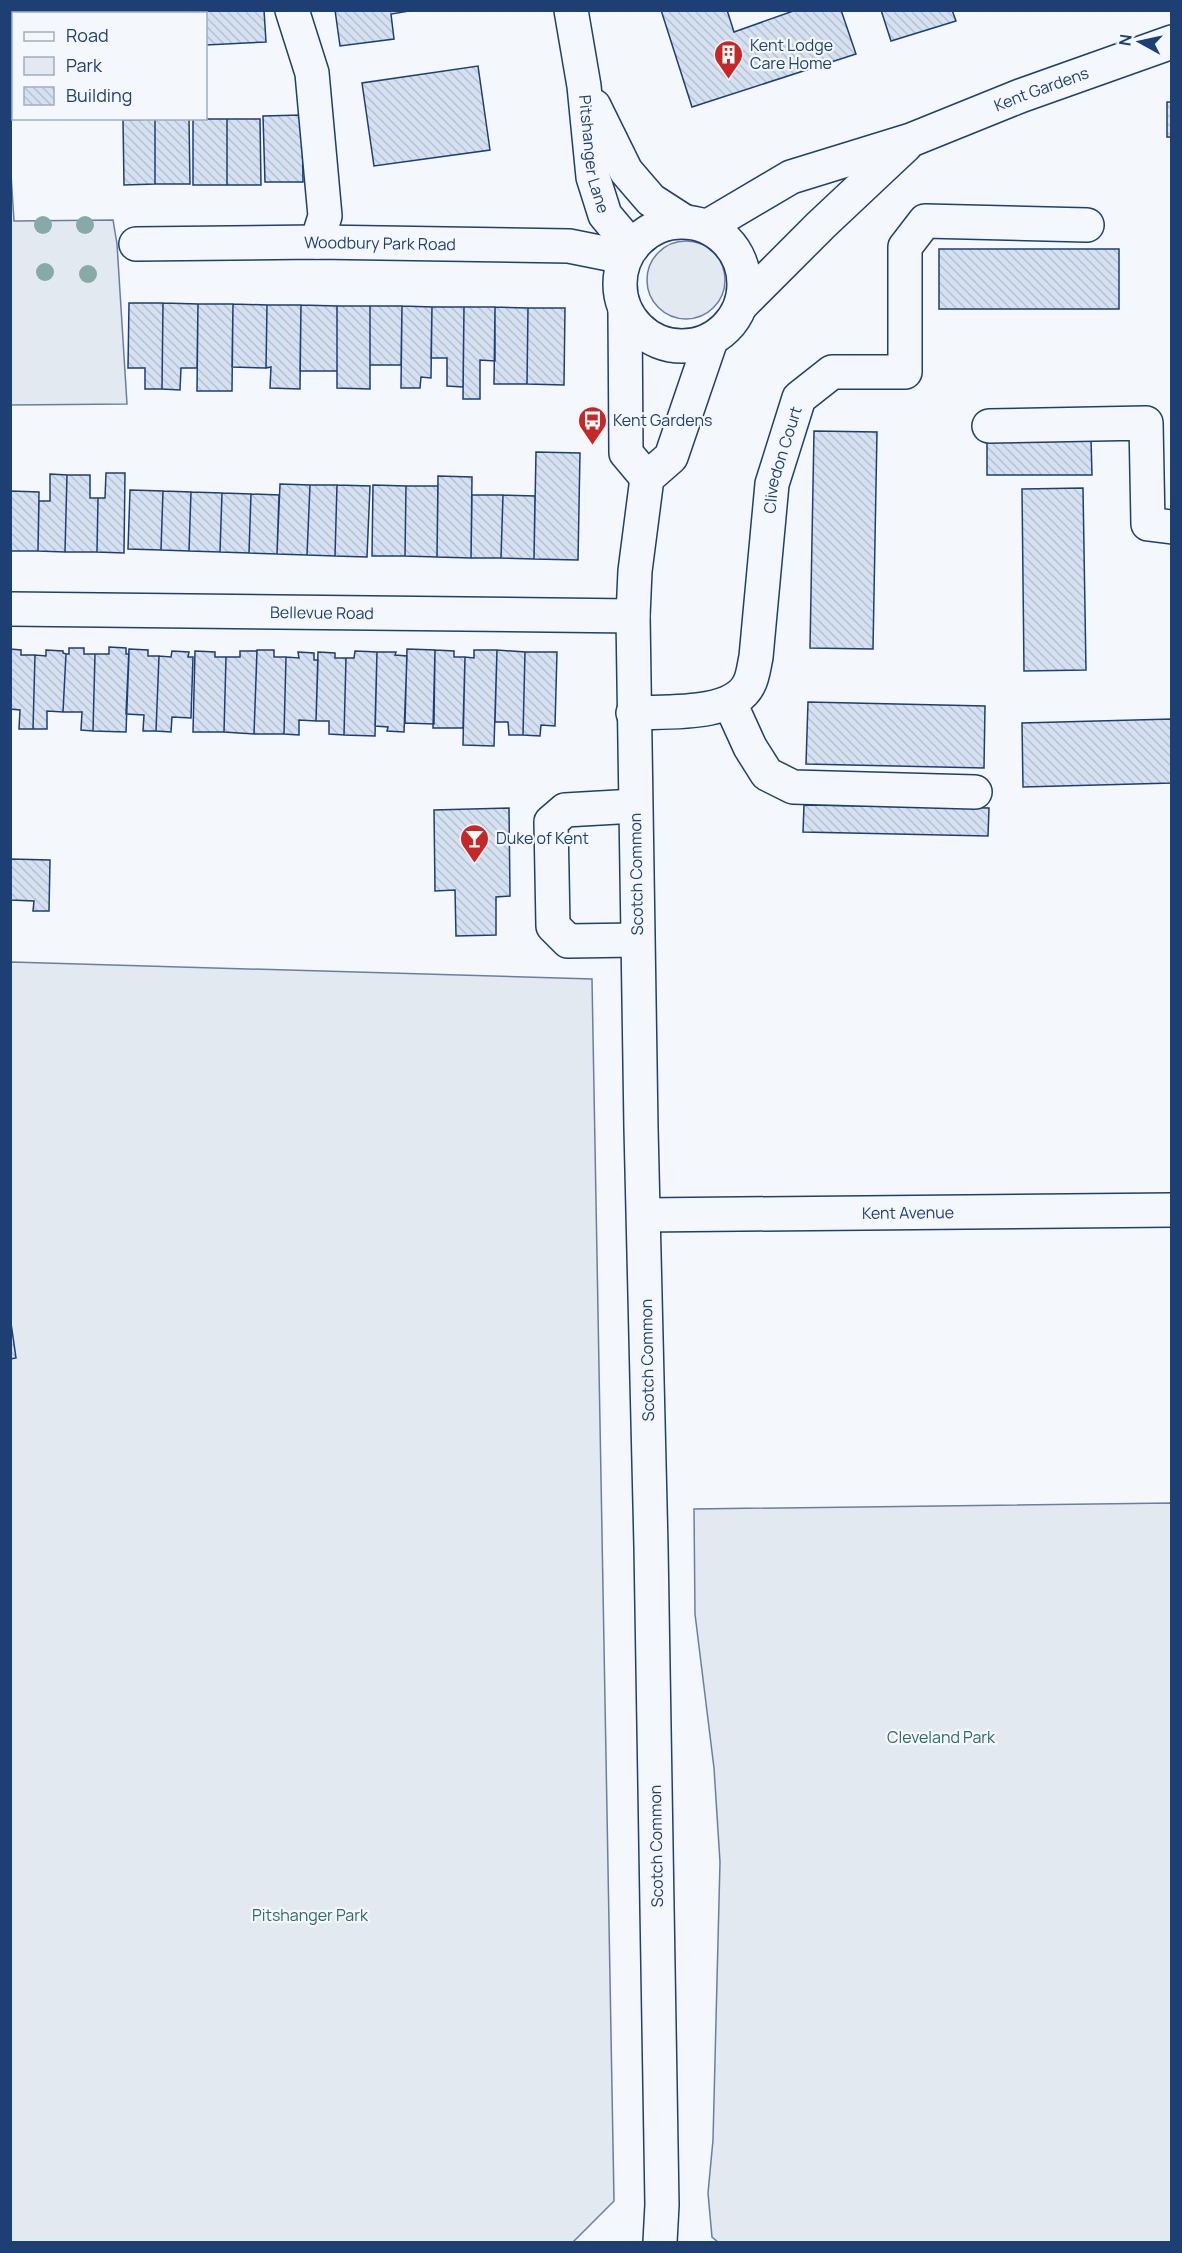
<svg xmlns="http://www.w3.org/2000/svg" width="1182" height="2253" viewBox="0 0 1182 2253" font-family="Manrope,sans-serif">
  <defs>
    <pattern id="building-back-hatch" width="6" height="6" patternUnits="userSpaceOnUse" patternTransform="scale(1.5)"><rect width="6" height="6" fill="#d5e0f0"/><path d="M-1 5l2 2M0 0l6 6M5-1l2 2" fill="none" stroke="#b6c1d1"/></pattern>
  </defs>
  <rect width="100%" height="100%" fill="#f4f7fb"/>
  <path fill="#e3e9f0" stroke="#687fa3" stroke-width="1.5" d="M 11,174 L 14,221 L 113,220 L 117,244 L 127,404 L 11,405 Z
    M647 280a39 39 0 1 1 78 0a39 39 0 1 1-78 0Z
    M 11,962 L 592,979 L 614,2201 L 573,2242 L 11,2242 Z
    M 1171,1503 L 1171,2242 L 718,2242 L 712,2237 L 708,2193 L 713,2140 L 720,1862 L 714,1768 L 695,1614 L 694,1509 Z"/>
  <path fill="url(#building-back-hatch)" stroke="#1d3f73" stroke-width="1.5" d="M 10,10 L 264,10 L 266,42 L 206,45 L 206,14 L 14,14 L 14,33 L 10,33 Z
    M 335,10 L 415,10 L 391,14 L 394,39 L 340,46 Z
    M 661,10 L 727,10 L 734,32 L 796,10 L 841,10 L 856,54 L 692,107 Z
    M 881,10 L 952,10 L 956,21 L 891,41 Z
    M 478,66 L 490,150 L 374,166 L 362,83 Z
    M 1167,102 L 1172,102 L 1172,137 L 1167,137 Z
    M 302,115 L 303,182 L 265,182 L 263,116 Z
    M 189,118 L 190,184 L 155,184 L 155,119 Z
    M 155,119 L 155,184 L 124,185 L 123,120 Z
    M 193,119 L 227,119 L 227,185 L 193,185 Z
    M 227,119 L 260,119 L 261,185 L 227,185 Z
    M 939,249 L 1119,249 L 1119,309 L 939,309 Z
    M 129,303 L 163,303 L 162,389 L 145,389 L 145,368 L 128,368 Z
    M 163,303 L 198,304 L 197,368 L 181,368 L 180,390 L 162,389 Z
    M 198,304 L 233,304 L 232,391 L 197,391 Z
    M 233,304 L 267,305 L 266,368 L 232,367 Z
    M 267,305 L 301,305 L 300,389 L 270,388 L 271,367 L 266,368 Z
    M 301,305 L 337,306 L 337,371 L 300,371 Z
    M 337,306 L 370,306 L 370,389 L 337,388 Z
    M 370,306 L 402,306 L 401,365 L 370,365 Z
    M 402,306 L 432,307 L 431,378 L 421,377 L 420,388 L 401,388 Z
    M 432,307 L 464,307 L 463,387 L 447,386 L 447,358 L 431,358 Z
    M 464,307 L 495,307 L 495,361 L 480,360 L 480,399 L 463,399 Z
    M 495,307 L 528,308 L 527,384 L 494,384 Z
    M 528,308 L 565,308 L 564,385 L 527,384 Z
    M 814,431 L 877,432 L 873,649 L 810,648 Z
    M 1091,439 L 1092,475 L 987,475 L 987,440 Z
    M 536,452 L 580,453 L 578,560 L 534,559 Z
    M 106,473 L 125,473 L 124,553 L 97,552 L 98,498 L 105,498 Z
    M 50,474 L 67,475 L 65,552 L 38,551 L 39,501 L 50,501 Z
    M 67,475 L 90,475 L 90,498 L 98,498 L 97,552 L 65,552 Z
    M 438,476 L 472,477 L 471,558 L 437,557 Z
    M 280,484 L 310,485 L 307,555 L 277,554 Z
    M 310,485 L 337,485 L 335,556 L 307,555 Z
    M 337,485 L 370,486 L 367,557 L 335,556 Z
    M 373,485 L 406,486 L 405,556 L 372,556 Z
    M 406,486 L 438,486 L 437,557 L 405,556 Z
    M 1083,488 L 1086,670 L 1024,671 L 1022,489 Z
    M 130,490 L 163,491 L 161,550 L 128,549 Z
    M 10,491 L 39,492 L 38,551 L 10,551 Z
    M 163,491 L 191,492 L 189,551 L 161,550 Z
    M 191,492 L 222,493 L 220,552 L 189,551 Z
    M 222,493 L 251,494 L 249,553 L 220,552 Z
    M 251,494 L 279,495 L 277,554 L 249,553 Z
    M 472,495 L 503,495 L 501,558 L 471,558 Z
    M 503,495 L 535,496 L 534,559 L 501,558 Z
    M 109,647 L 126,648 L 126,654 L 129,654 L 126,732 L 93,731 L 95,654 L 109,654 Z
    M 69,648 L 84,648 L 84,654 L 95,654 L 93,731 L 81,730 L 82,712 L 63,712 L 66,654 L 69,654 Z
    M 10,649 L 21,650 L 21,655 L 35,655 L 33,729 L 19,729 L 20,710 L 10,709 Z
    M 129,649 L 148,650 L 148,656 L 159,656 L 156,731 L 143,731 L 144,715 L 126,714 Z
    M 407,649 L 435,650 L 434,724 L 405,723 Z
    M 46,650 L 63,651 L 63,653 L 66,654 L 63,712 L 47,711 L 47,729 L 33,729 L 35,655 L 46,656 Z
    M 257,650 L 274,650 L 274,657 L 286,657 L 284,734 L 254,734 Z
    M 435,650 L 454,651 L 454,657 L 465,657 L 463,728 L 433,728 Z
    M 474,650 L 497,650 L 494,746 L 463,745 L 465,657 L 474,658 Z
    M 497,650 L 525,652 L 523,735 L 509,735 L 508,722 L 495,722 Z
    M 172,651 L 189,652 L 188,657 L 193,657 L 191,718 L 172,717 L 171,732 L 156,731 L 159,656 L 171,657 Z
    M 195,651 L 215,652 L 215,657 L 226,657 L 224,732 L 193,732 Z
    M 240,651 L 257,651 L 254,734 L 224,732 L 226,657 L 240,657 Z
    M 355,651 L 377,652 L 375,736 L 344,735 L 346,658 L 354,658 Z
    M 298,652 L 314,653 L 314,660 L 318,660 L 316,721 L 299,720 L 299,735 L 284,734 L 286,657 L 299,658 Z
    M 318,652 L 335,653 L 335,658 L 346,658 L 344,735 L 329,734 L 329,721 L 316,721 Z
    M 377,652 L 396,652 L 395,655 L 407,656 L 404,732 L 387,731 L 388,727 L 375,726 Z
    M 525,652 L 557,652 L 555,726 L 541,725 L 540,736 L 523,735 Z
    M 808,702 L 985,706 L 984,768 L 806,764 Z
    M 1172,719 L 1172,783 L 1023,787 L 1022,723 Z
    M 804,805 L 989,808 L 988,836 L 803,832 Z
    M 509,808 L 510,896 L 496,897 L 496,935 L 456,936 L 455,890 L 435,891 L 434,810 Z
    M 10,859 L 50,860 L 49,911 L 33,911 L 34,901 L 10,900 Z
    M 10,1316 L 16,1358 L 10,1359 Z"/>
  <g fill="none" stroke-linecap="round" stroke-linejoin="round">
    <defs>
      <g id="minor">
        <path d="M 292,10 L 312,73 L 325,216 L 317,242"/>
        <path id="s1" d="M 571,10 L 584,86 L 593,177 L 605,215 L 631,246"/>
        <path d="M 594,106 L 626,171 L 651,200 L 682,220"/>
        <path id="s2" d="M 136,244 L 317,242 L 569,246 L 624,257"/>
        <path d="M 989,426 L 1146,423 L 1148,524 L 1172,527"/>
        <path id="s3" d="M 10,609 L 633,616"/>
        <path d="M 730,703 L 750,747 L 767,774 L 793,787 L 975,792"/>
        <path id="s4" d="M 633,713 C 665,711 733,717 749,684 C 753,677 754,666 756,657 L 772,484 L 799,398 L 832,372 L 905,372 L 905,247 L 925,221 L 1087,225"/>
        <path d="M 635,806 L 565,810 L 551,822 L 553,926 L 568,941 L 637,940"/>
        <path id="s5" d="M 644,1215 L 1172,1210"/>
      </g>
      <g id="major">
        <circle cx="682" cy="284" r="62"/>
        <path id="s6" d="M 708,226 L 791,177 L 911,140 L 1020,96 L 1172,42"/>
        <path d="M 741,305 L 821,225 L 905,146"/>
        <path d="M 625,311 L 626,453 L 647,478"/>
        <path d="M 660,2242 L 662,2205 L 651,1547 L 641,1128 L 633,616 L 635,571 L 647,478 L 671,457 L 711,340"/>
      </g>
    </defs>
    <use href="#minor" stroke="#1d3f73" stroke-width="36"/>
    <use href="#major" stroke="#1d3f73" stroke-width="36"/>
    <use href="#minor" stroke="#f4f7fb" stroke-width="33"/>
    <use href="#major" stroke="#f4f7fb" stroke-width="33"/>
  </g>
  <g fill="#86aba6">
    <circle cx="43" cy="225" r="9"/>
    <circle cx="85" cy="225" r="9"/>
    <circle cx="45" cy="272" r="9"/>
    <circle cx="88" cy="274" r="9"/>
  </g>
  <defs>
    <symbol id="building-pin" viewBox="-11 -11 22 30"><path d="M0 17L-7.5 6A9.5 9.5 0 1 1 7.5 6Z" fill="#c62828" stroke="#f4f7fb"/><path d="M-4-6H4V6H1V3H-1V6H-4ZM-2.5-4.3h1.7v1.8h-1.7ZM.8-4.3h1.7v1.8H.8ZM-2.5-1h1.7V.8h-1.7ZM.8-1h1.7V.8H.8Z" fill="#fff"/></symbol>
    <symbol id="bus-pin" viewBox="-11 -11 22 30"><path d="M0 17L-7.5 6A9.5 9.5 0 1 1 7.5 6Z" fill="#c62828" stroke="#f4f7fb"/><path d="M-5-6H5V4H4V6H2V4H-2V6H-4V4H-5ZM-3.5-4V0h7V-4ZM-3.5 1.2v1.5H-2V1.2ZM2 1.2v1.5H3.5V1.2Z" fill="#fff"/></symbol>
    <symbol id="bar-pin" viewBox="-11 -11 22 30"><path d="M0 17L-7.5 6A9.5 9.5 0 1 1 7.5 6Z" fill="#c62828" stroke="#f4f7fb"/><path d="M-6-5H6L.8 .8V4.5H3.5V6h-7V4.5H-.8V.8Z" fill="#fff"/></symbol>
  </defs>
  <g fill-rule="evenodd">
    <use href="#building-pin" x="712" y="38" width="33" height="45"/>
    <use href="#bus-pin" x="576" y="404" width="33" height="45"/>
    <use href="#bar-pin" x="458" y="822" width="33" height="45"/>
  </g>
  <g text-anchor="middle" stroke-width="4.5" stroke-linejoin="round" paint-order="stroke">
    <g font-size="16" fill="#1d3f73" stroke="#f4f7fb" text-anchor="start">
      <text x="750" y="51">Kent Lodge<tspan x="750" dy="18">Care Home</tspan></text>
      <text x="613" y="426">Kent Gardens</text>
      <text x="496" y="844">Duke of Kent</text>
    </g>
    <g font-size="16" fill="#1d3f73" stroke="#f4f7fb">
      <text dy="6" stroke="none"><textPath href="#s6" startOffset="362">Kent Gardens</textPath></text>
      <text dy="6" stroke="none"><textPath href="#s1" startOffset="146">Pitshanger Lane</textPath></text>
      <text dy="6" stroke="none"><textPath href="#s2" startOffset="244">Woodbury Park Road</textPath></text>
      <text dy="6" stroke="none"><textPath href="#s4" startOffset="352">Clivedon Court</textPath></text>
      <text dy="6" stroke="none"><textPath href="#s3" startOffset="312">Bellevue Road</textPath></text>
      <text transform="translate(636 874) rotate(-91)" y="6">Scotch Common</text>
      <text dy="6" stroke="none"><textPath href="#s5" startOffset="264">Kent Avenue</textPath></text>
      <text transform="translate(647 1360) rotate(-91)" y="6">Scotch Common</text>
      <text transform="translate(656 1846) rotate(-91)" y="6">Scotch Common</text>
    </g>
    <g font-size="16" fill="#2c6c60" stroke="#f4f7fb">
      <text x="941" y="1743">Cleveland Park</text>
      <text x="310" y="1921">Pitshanger Park</text>
    </g>
  </g>
  <rect width="1182" height="2253" fill="none" stroke="#1d3f73" stroke-width="24"/>
  <rect x="12" y="12" width="195" height="108" fill="#f4f7fb" stroke="#9eadc5" stroke-width="1.5"/>
  <rect x="24" y="32" width="30" height="9" fill="#f4f7fb" stroke="#9eadc5" stroke-width="1.5"/>
  <text x="66" y="42" font-size="18" fill="#1d3f73">Road</text>
  <rect x="24" y="57" width="30" height="18" fill="#e3e9f0" stroke="#9eadc5" stroke-width="1.5"/>
  <text x="66" y="72" font-size="18" fill="#1d3f73">Park</text>
  <rect x="24" y="87" width="30" height="18" fill="url(#building-back-hatch)" stroke="#9eadc5" stroke-width="1.5"/>
  <text x="66" y="102" font-size="18" fill="#1d3f73">Building</text>
  <g transform="translate(1140 42) rotate(278)" stroke="#f4f7fb" stroke-width="4.5" paint-order="stroke">
  <path d="M0-4.5L10 22L0 15L-10 22Z" fill="#1d3f73"/>
  <text y="-9" font-size="16" font-weight="bold" text-anchor="middle" fill="#1d3f73">N</text>
  </g>
</svg>
